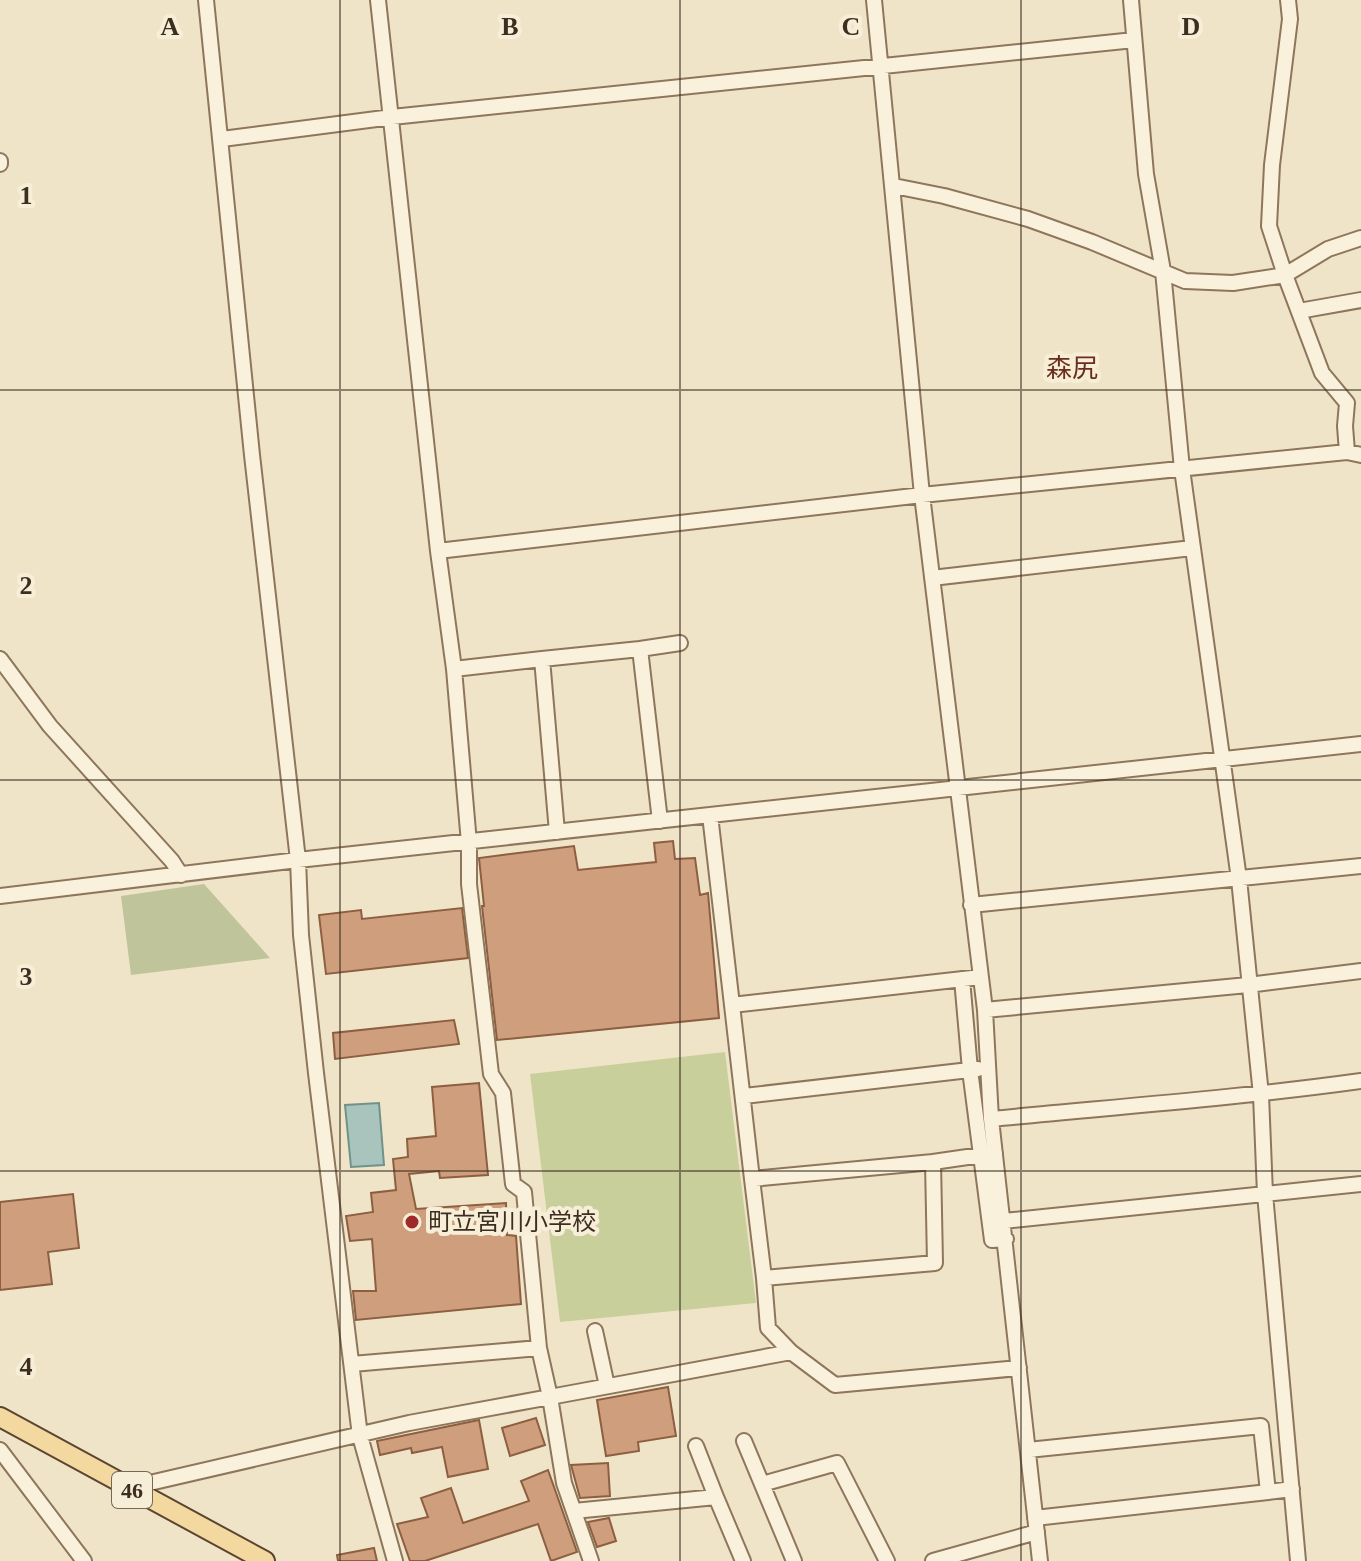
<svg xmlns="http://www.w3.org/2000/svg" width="1361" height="1561" viewBox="0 0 1361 1561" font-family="'Times New Roman','Noto Sans JP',serif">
  <rect width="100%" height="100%" fill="#f0e4c8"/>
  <path fill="#c9cf9b" d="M 725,1052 L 756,1303 L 560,1322 L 530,1074 Z"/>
  <path fill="#bfc49a" d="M 204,884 L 270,958 L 131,975 L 121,896 Z"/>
  <path fill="#a9c4bc" stroke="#6f938a" stroke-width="2" d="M 379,1103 L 384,1165 L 351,1167 L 345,1105 Z"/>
  <path fill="#cf9f7d" stroke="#8d5f41" stroke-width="2" d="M 673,841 L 675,859 L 695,858 L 700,895 L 708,893 L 719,1018 L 497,1040 L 482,906 L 484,906 L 479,858 L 574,846 L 578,870 L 656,862 L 654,843 Z
    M 462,908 L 468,958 L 326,974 L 319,915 L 361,910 L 362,919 Z
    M 454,1020 L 459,1044 L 335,1059 L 333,1033 Z
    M 479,1083 L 488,1175 L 440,1178 L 439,1171 L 409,1174 L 416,1209 L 506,1203 L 507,1235 L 516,1236 L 521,1304 L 356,1320 L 353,1291 L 376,1291 L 372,1239 L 350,1241 L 346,1216 L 373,1212 L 371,1193 L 396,1190 L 393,1159 L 408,1157 L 407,1139 L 436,1136 L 432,1087 Z
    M 73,1194 L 79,1248 L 48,1252 L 52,1284 L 0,1290 L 0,1202 Z
    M 668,1387 L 676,1436 L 638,1442 L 639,1451 L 606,1456 L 597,1400 Z
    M 536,1418 L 545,1445 L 510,1456 L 502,1428 Z
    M 479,1420 L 488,1469 L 448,1477 L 442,1447 L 412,1453 L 411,1448 L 380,1455 L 377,1441 Z
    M 608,1463 L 610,1496 L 580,1498 L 571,1465 Z
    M 548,1470 L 577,1552 L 551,1561 L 538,1524 L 425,1561 L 410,1561 L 397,1524 L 428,1517 L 421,1498 L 451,1488 L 463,1523 L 529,1501 L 521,1481 Z
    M 609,1518 L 616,1541 L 597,1547 L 588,1522 Z
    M 374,1548 L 377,1561 L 338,1561 L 337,1555 Z"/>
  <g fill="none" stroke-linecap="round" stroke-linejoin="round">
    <defs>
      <path id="minor" d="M 206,0 L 252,455 L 298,860 L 301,935 L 316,1073 L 360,1436 L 395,1561
        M 378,0 L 438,551 L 454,669 L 469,843 L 469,884 L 491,1074 L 503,1093 L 513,1184 L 524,1192 L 539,1348
        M 874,0 L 922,495 L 985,1010 L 991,1119 L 1040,1561
        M 1131,0 L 1146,174 L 1163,271 L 1182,469 L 1239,879 L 1261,1095 L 1265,1194 L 1298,1561
        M 1288,0 L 1290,19 L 1272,165 L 1269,226 L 1285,275 L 1328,249 L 1361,238
        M 222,139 L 392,117 L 1134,40
        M 0,161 L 0,164
        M 894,186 L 944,196 L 1028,219 L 1092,242 L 1185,281 L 1233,283 L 1285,275 L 1322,373 L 1347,403 L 1345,426 L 1347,452
        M 1299,311 L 1361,300
        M 438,551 L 922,495 L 1347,452 L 1361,455
        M 932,578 L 1192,548
        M 640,649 L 680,643
        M 0,659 L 50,726 L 172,861 L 181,875
        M 542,659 L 640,649 L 660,821
        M 454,669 L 542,659 L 557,832
        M 710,815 L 732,1005 L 981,977
        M 0,896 L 298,860 L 1361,744
        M 971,905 L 1361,866
        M 962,979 L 970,1070 L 992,1240 L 1006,1239
        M 732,1005 L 752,1179
        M 985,1010 L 1248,985 L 1361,971
        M 744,1096 L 978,1069
        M 991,1119 C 1114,1107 1238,1098 1361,1081
        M 1004,1221 L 1361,1184
        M 764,1278 L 752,1179 L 933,1162
        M 595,1331 L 607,1386
        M 791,1352 L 768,1328 L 764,1278 L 935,1263 L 933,1162 L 995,1153
        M 352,1364 L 539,1348 L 550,1397 L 791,1352 L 835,1385 L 1019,1368
        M 744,1441 L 794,1561
        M 0,1450 L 84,1561
        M 1028,1450 L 1261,1426 L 1268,1492 L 1292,1489
        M 762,1484 L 837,1463 L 887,1561
        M 128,1488 L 409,1423 L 550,1397 L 564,1483 L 591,1561
        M 716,1497 L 743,1561
        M 574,1511 L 716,1497 L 696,1446
        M 1035,1518 L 1268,1492
        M 933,1561 L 1037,1532"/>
      <path id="major" d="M 0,1417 L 265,1561"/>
    </defs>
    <use href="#minor" stroke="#8d765c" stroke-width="18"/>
    <use href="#major" stroke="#5b4430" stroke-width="22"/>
    <use href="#minor" stroke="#faf1dc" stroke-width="14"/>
    <use href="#major" stroke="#f3d9a0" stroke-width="18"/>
  </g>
  <path fill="none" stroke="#3d2e20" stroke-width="2" stroke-opacity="0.55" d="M 340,0 L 340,1561M 680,0 L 680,1561M 1021,0 L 1021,1561M 0,390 L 1361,390M 0,780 L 1361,780M 0,1171 L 1361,1171"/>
  <circle fill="#9e2a2b" stroke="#f7eed8" stroke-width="3" cx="412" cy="1222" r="8"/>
  <g text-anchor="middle" stroke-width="8" stroke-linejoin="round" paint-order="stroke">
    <rect fill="#f7eed8" stroke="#756857" stroke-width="2" x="112" y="1472" width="40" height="36" rx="6"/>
    <g font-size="22" font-weight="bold" fill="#3d2e20">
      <text x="132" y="1498">46</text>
    </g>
    <g font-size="24" fill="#3d2e20" stroke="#f7eed8" text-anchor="start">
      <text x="428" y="1230">町立宮川小学校</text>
    </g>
    <g font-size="26" fill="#6b2e1e" stroke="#f7eed8">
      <text x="1072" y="377">森尻</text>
    </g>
  </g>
  <g font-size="26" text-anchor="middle" font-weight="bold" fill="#3d2e20" stroke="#f7eed8" stroke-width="8" stroke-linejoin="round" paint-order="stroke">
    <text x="170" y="35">A</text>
    <text x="510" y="35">B</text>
    <text x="851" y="35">C</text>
    <text x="1191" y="35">D</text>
    <text x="26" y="204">1</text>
    <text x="26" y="594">2</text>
    <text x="26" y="985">3</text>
    <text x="26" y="1375">4</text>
  </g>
</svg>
